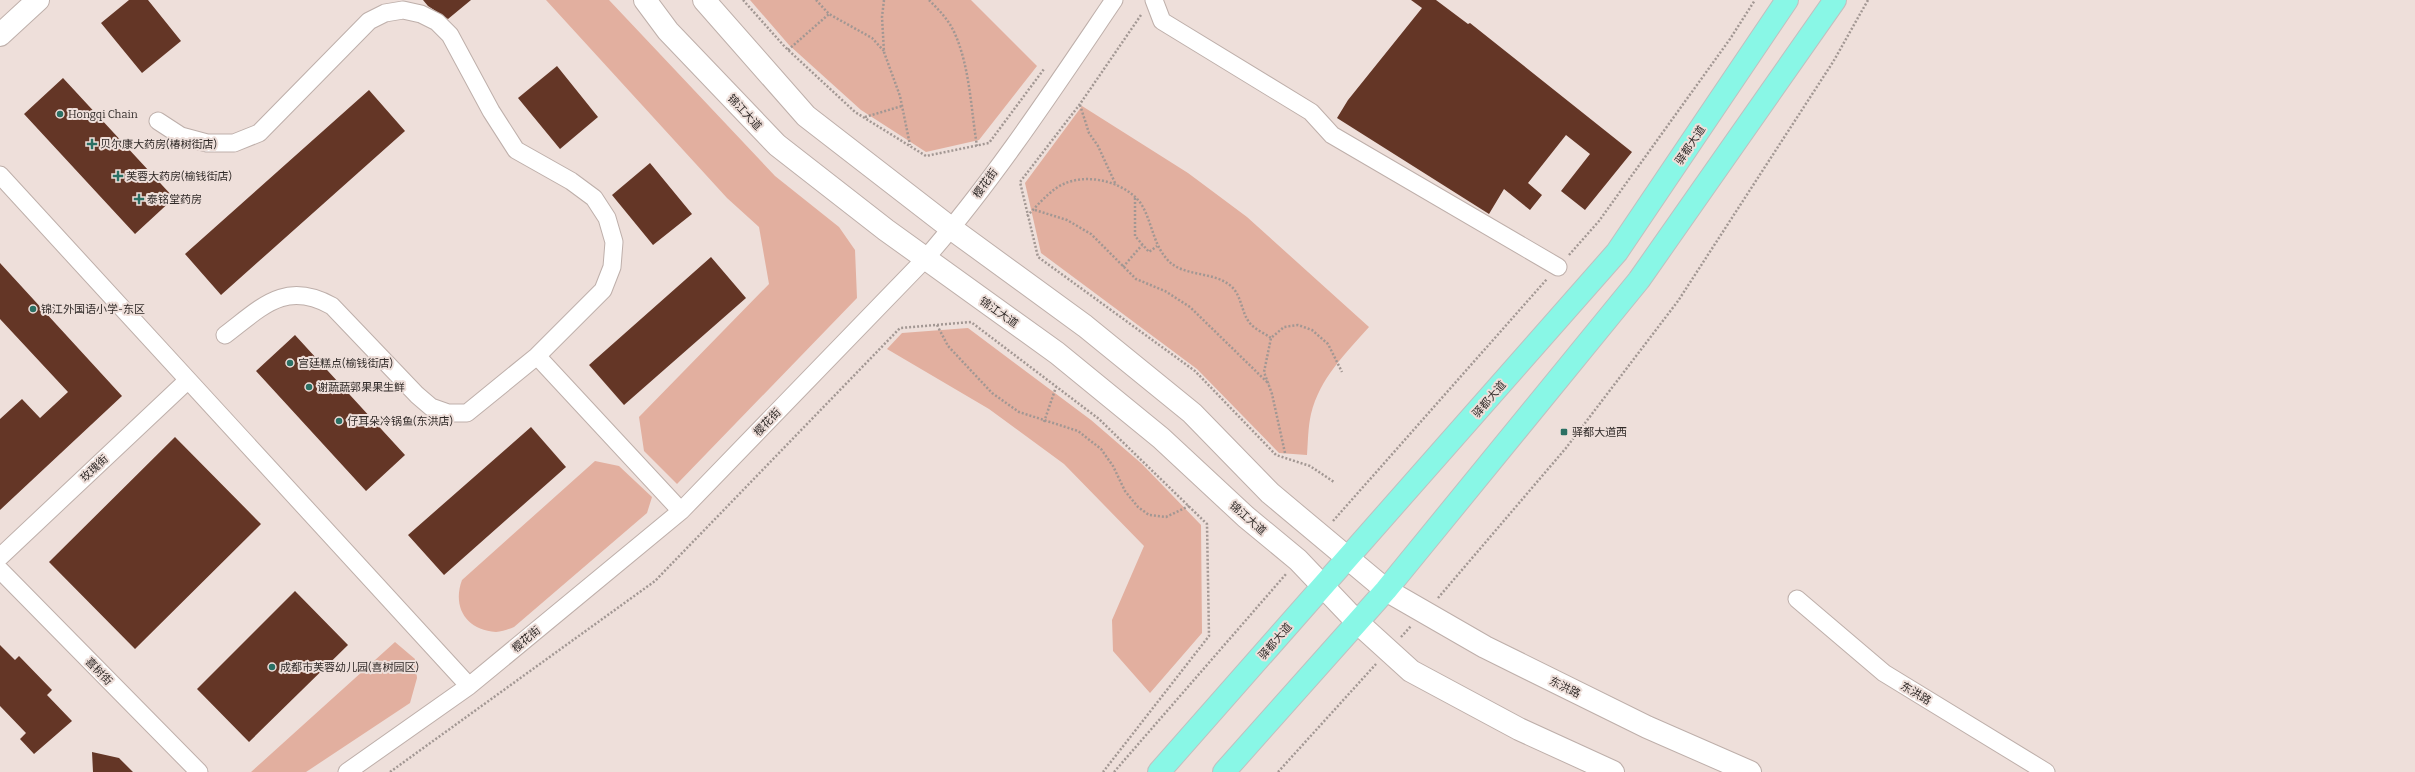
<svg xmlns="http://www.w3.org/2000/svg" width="2415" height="772" viewBox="0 0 2415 772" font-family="Bitter,'Noto Sans SC',serif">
  <rect width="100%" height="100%" fill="#eedfda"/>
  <path fill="#e2af9f" d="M 546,0 L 609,0 L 775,176 L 839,227 L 855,250 L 857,298 L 677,484 L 644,451 L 639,417 L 769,284 L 759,227 L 727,198 Z
    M 750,0 L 971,0 L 1037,66 L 979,140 L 926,152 L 861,110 L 789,45 Z
    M 1082,106 L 1188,173 L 1247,217 L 1369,327 C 1345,354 1320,378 1311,414 C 1308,427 1308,442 1307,455 L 1279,453 L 1197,369 L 1041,253 L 1025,183 Z
    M 968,328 L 1091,420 L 1142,464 L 1201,525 L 1202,633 L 1150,693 L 1113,651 L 1112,620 L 1144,546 L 1064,464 L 989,409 L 887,349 L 902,333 Z
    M 595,461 L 619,466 L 652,497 L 647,513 L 514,627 C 509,629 502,632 496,632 C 466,630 452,607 462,580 Z
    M 395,642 L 415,659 L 417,678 L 410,703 L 306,772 L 251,772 Z"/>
  <path fill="#643626" d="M 129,0 L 148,0 L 181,41 L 142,73 L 101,23 Z
    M 423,0 L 471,0 L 448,19 L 428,6 Z
    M 1411,0 L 1436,0 L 1468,24 L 1470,23 L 1632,152 L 1585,210 L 1561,191 L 1590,154 L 1566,135 L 1528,183 L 1542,195 L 1530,210 L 1504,189 L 1489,214 L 1337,118 L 1348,100 L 1422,8 Z
    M 557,66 L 598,117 L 560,149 L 518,98 Z
    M 63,78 L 174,198 L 135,234 L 24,114 Z
    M 369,90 L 405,131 L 221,295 L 185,254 Z
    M 650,163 L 692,214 L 653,245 L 612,195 Z
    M 711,257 L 746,298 L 624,405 L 589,365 Z
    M 0,263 L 122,396 L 0,510 L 0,419 L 22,399 L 40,418 L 68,392 L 0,319 Z
    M 295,335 L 405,455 L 366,491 L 256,371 Z
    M 531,427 L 566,467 L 444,575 L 408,535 Z
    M 175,437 L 261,524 L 135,649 L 49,562 Z
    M 295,591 L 348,645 L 249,742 L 197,689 Z
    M 0,645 L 15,660 L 19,656 L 52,690 L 47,695 L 72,721 L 34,754 L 20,739 L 26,733 L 0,706 Z
    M 92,752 L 119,758 L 133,772 L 93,772 Z"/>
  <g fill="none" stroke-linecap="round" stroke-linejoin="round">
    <defs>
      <path id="street" d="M 1154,0 L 1162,21 L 1311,112 L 1332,135 L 1558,267
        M 158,121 L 181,136 L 207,143 L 234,143 L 259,133 L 369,21 L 385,13 L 403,10 L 421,14 L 437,22 L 450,35 L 491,111 L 516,150 L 571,181 L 594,198 L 607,218 L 614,242 L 612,267 L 603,290 L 537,356 L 467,413 L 448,413 L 431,407 L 417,395 L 332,306 C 285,280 262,307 225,335
        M 0,175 L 469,686
        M 537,356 L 681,511
        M 0,557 L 188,380
        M 0,570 L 199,772
        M 1797,599 L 1884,673 L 2046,772
        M 347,772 L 469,686 L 681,511 L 925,259 C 994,180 1055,87 1114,0"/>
      <path id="secondary" d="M 645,0 L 668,31 L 777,145 L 886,230 L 1057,353 L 1161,438 L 1246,517 L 1298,560 L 1357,622 L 1411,671 L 1519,729 L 1613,772
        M 704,0 L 806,116 L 952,229 L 1085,326 L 1192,413 L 1270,493 L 1386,590 L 1485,647 L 1647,727 L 1750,772
        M 0,35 L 38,0"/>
      <path id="primary" d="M 1159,772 L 1617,252 L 1787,0
        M 1224,772 L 1386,590 L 1639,280 L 1835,0"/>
    </defs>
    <use href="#street" stroke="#beafaa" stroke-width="19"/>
    <use href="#secondary" stroke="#beafaa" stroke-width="24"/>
    <use href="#primary" stroke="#c1bfbf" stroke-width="24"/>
    <path stroke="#a29793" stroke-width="2.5" stroke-dasharray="2 2" stroke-linecap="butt" d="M 743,0 L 785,47 L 855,112 L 926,156 L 989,143 L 1044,69
      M 816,0 L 829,14 L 872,38 L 884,51
      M 884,0 L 882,17 L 884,52 L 900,96 L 910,145
      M 929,0 C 939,10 949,20 955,34 C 970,68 971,110 977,146
      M 1141,15 L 1080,104 L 1020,182 L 1038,257 L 1195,371 L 1276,455 L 1310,466 L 1334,482
      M 788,50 L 829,14
      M 1080,105 L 1089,133 L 1098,146 L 1116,185
      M 865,117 L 902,106
      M 1135,198 L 1135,236 L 1149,252 L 1157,246
      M 1035,210 L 1067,220 L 1091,234 L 1136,279 L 1165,291 L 1190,307 L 1269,384
      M 1027,216 C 1036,207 1045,196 1055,189 C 1079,171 1120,179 1139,201 C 1151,216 1152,242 1166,258 C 1181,278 1214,270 1232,287 C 1242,297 1241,311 1249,322 C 1254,329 1264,333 1271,338
      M 1569,255 L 1599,221 L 1730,39 L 1755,0
      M 1123,267 L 1142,245
      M 937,325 L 948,346 L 992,393 L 1019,412 L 1078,431 L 1101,449 L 1113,466 L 1125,491 L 1138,507 L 1149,515 L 1166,517 L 1189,506
      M 1044,422 L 1056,387
      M 1285,453 L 1272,394 L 1264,372 L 1271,338 L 1284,327 L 1298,325 L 1312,330 L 1328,344 L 1342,372
      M 1333,521 L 1547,279
      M 1438,598 L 1566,448 L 1678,301 L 1833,62 L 1868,0
      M 1401,637 L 1411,626
      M 390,772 L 655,581 L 900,328 L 971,322 L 1099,419 L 1207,524 L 1209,636 L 1103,772
      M 1114,772 L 1286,574
      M 1278,772 L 1376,664"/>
    <use href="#street" stroke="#fff" stroke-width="17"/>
    <use href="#secondary" stroke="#fff" stroke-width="22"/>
    <use href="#primary" stroke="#89f7e6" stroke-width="22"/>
  </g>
  <g fill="#2b7064" stroke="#eedfda" stroke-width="1.5">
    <circle cx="60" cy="114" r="4"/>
    <path d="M90 138h4v4h4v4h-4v4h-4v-4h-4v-4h4z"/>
    <path d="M116 170h4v4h4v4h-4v4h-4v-4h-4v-4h4z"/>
    <path d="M137 193h4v4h4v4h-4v4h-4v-4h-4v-4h4z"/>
    <circle cx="33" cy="309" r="4"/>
    <circle cx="290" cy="363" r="4"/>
    <circle cx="309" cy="387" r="4"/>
    <circle cx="339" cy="421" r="4"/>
    <rect x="1560" y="428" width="8" height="8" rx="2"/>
    <circle cx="272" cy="667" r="4"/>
  </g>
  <g text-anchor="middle" stroke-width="4" stroke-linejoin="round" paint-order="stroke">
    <g font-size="11" fill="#312b29" stroke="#eedfda">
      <text transform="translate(745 112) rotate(47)" y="4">锦江大道</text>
      <text transform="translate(1690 145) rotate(-56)" y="4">驿都大道</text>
      <text transform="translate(985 183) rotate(-54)" y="4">樱花街</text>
      <text transform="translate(999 312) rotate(35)" y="4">锦江大道</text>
      <text transform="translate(1489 399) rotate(-49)" y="4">驿都大道</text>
      <text transform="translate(767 422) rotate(-46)" y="4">樱花街</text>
      <text transform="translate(94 468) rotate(-43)" y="4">玫瑰街</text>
      <text transform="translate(1248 518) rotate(41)" y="4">锦江大道</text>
      <text transform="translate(526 639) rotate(-40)" y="4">樱花街</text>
      <text transform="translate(1275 641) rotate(-49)" y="4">驿都大道</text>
      <text transform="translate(99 671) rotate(46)" y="4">喜树街</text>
      <text transform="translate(1565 687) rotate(26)" y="4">东洪路</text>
      <text transform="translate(1916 693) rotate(31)" y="4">东洪路</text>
    </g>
    <g font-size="11" fill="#312b29" stroke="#eedfda" text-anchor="start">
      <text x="68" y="118">Hongqi Chain</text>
      <text x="100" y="148">贝尔康大药房(椿树街店)</text>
      <text x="126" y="180">芙蓉大药房(榆钱街店)</text>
      <text x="147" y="203">泰铭堂药房</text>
      <text x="41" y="313">锦江外国语小学-东区</text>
      <text x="298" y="367">宫廷糕点(榆钱街店)</text>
      <text x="317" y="391">谢蔬蔬郭果果生鲜</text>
      <text x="347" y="425">仔耳朵冷锅鱼(东洪店)</text>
      <text x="1572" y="436">驿都大道西</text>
      <text x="280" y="671">成都市芙蓉幼儿园(喜树园区)</text>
    </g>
  </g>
</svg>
